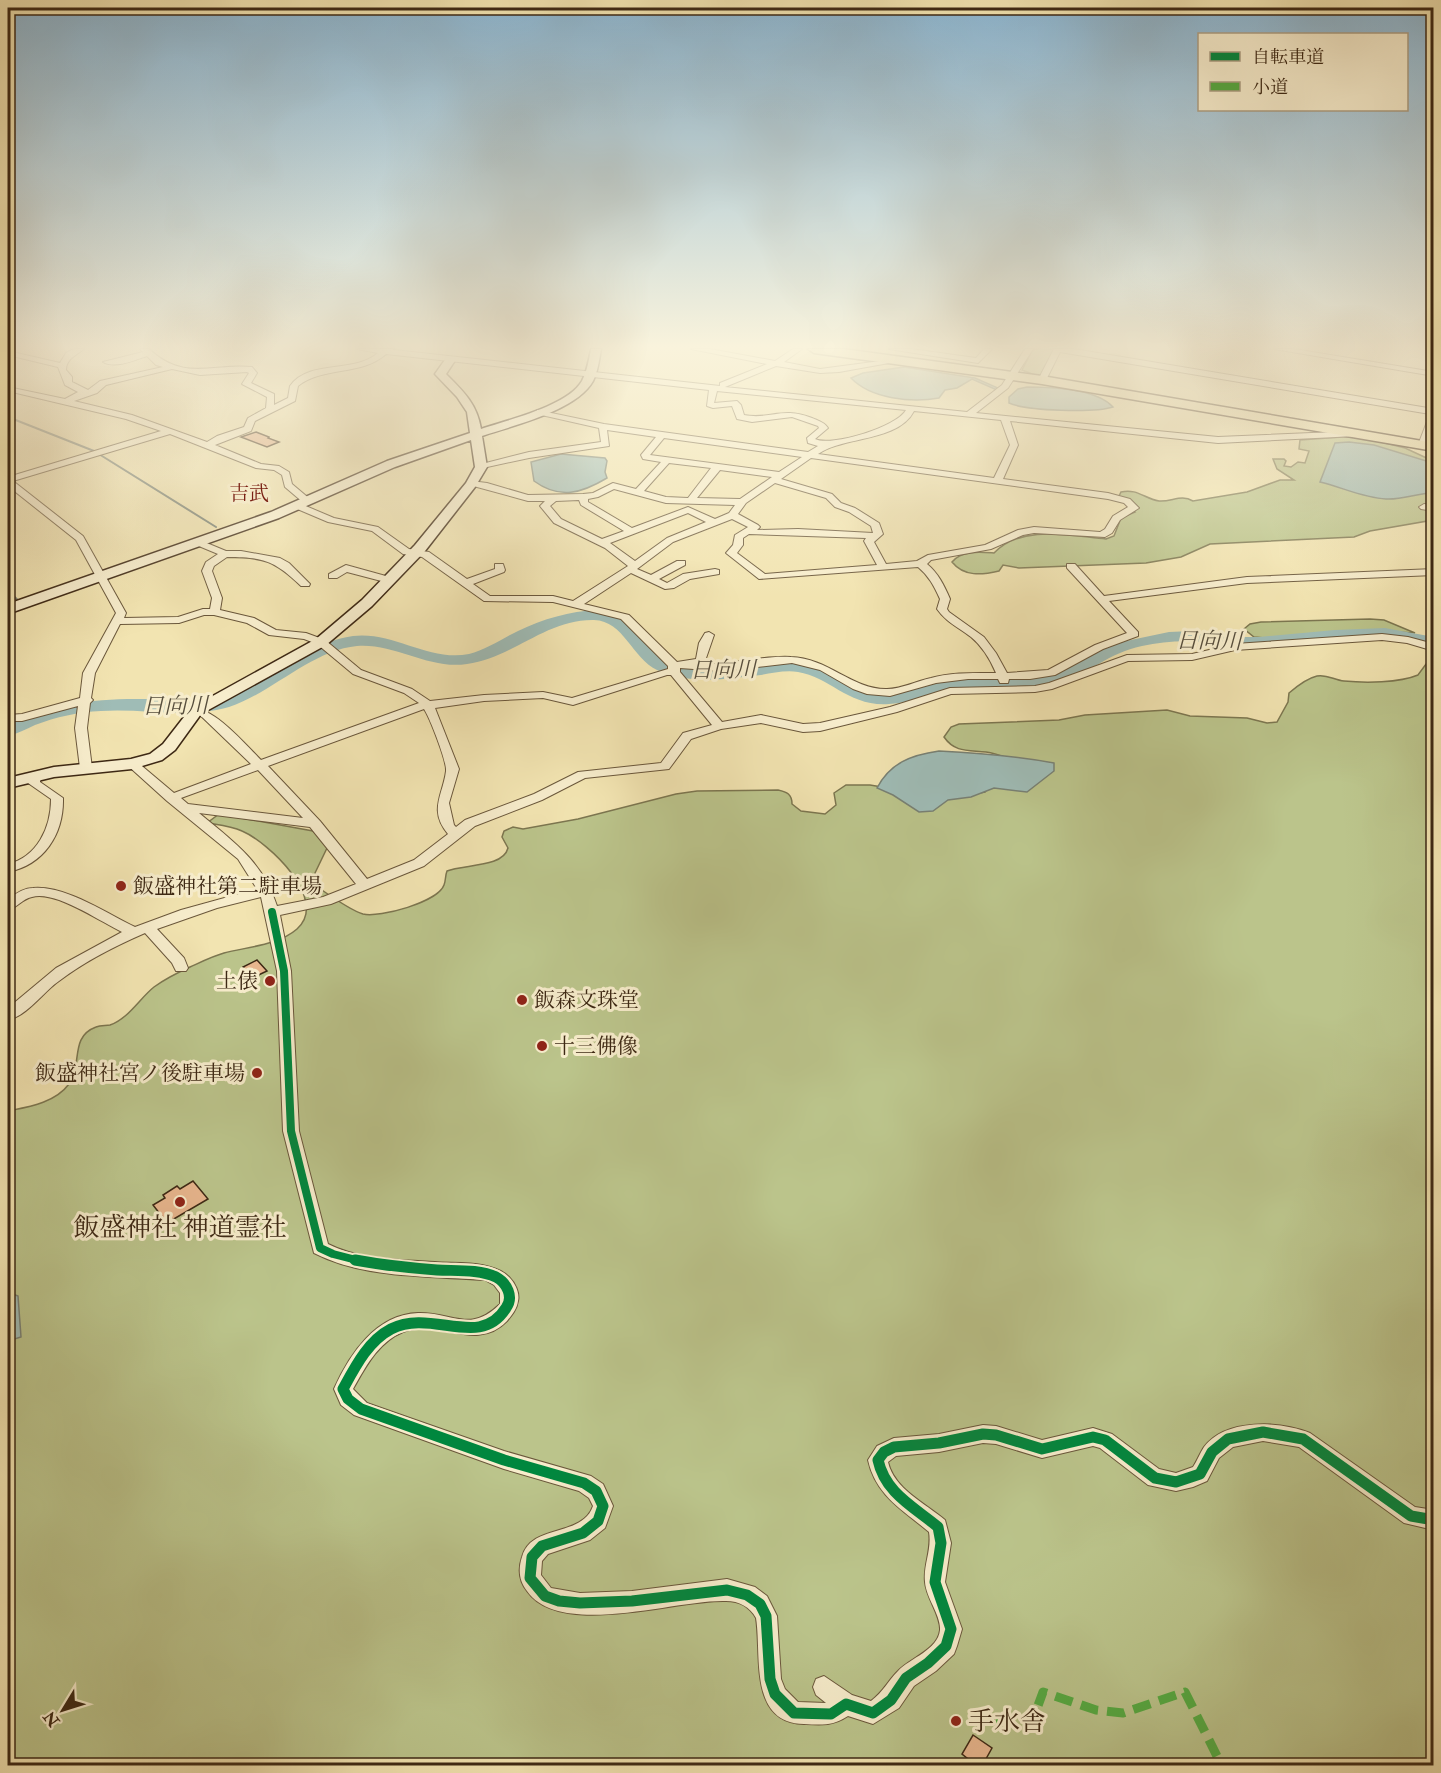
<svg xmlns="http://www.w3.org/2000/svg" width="1441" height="1773" viewBox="0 0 1441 1773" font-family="'IM FELL Double Pica','Noto Serif JP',serif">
  <rect width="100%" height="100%" fill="#f2e4b1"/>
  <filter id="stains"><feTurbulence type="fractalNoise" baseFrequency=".00333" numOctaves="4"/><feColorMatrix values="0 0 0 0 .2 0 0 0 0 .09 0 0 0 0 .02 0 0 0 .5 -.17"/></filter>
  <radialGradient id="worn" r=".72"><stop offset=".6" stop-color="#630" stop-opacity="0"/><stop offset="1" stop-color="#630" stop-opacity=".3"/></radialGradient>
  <path fill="#bbc48b" stroke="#7c7650" stroke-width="1.5" d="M 1033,349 L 1054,349 L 1040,377 L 1022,370 Z
    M 1357,436 L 1405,448 L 1433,461 L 1423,493 L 1433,492 L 1433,520 L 1370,531 L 1354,537 L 1210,544 L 1181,557 L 1146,563 L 1019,568 L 1003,565 L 999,571 C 982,575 964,577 952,562 C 962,550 980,552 994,553 C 1021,524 1071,536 1106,539 L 1114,536 L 1121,518 L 1135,512 L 1119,496 L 1121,492 C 1137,488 1145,499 1159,501 C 1172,502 1181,494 1193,501 L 1247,492 L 1280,480 L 1294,480 L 1277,469 L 1273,459 L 1284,459 L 1286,461 L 1284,466 L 1291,467 L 1298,462 L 1305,463 L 1309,451 L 1299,449 L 1300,440 Z
    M 1370,619 L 1384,620 L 1415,633 L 1377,631 L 1265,638 L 1254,637 L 1244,629 L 1250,624 L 1261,622 Z
    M 1433,661 L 1433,1765 L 8,1766 L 8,1111 C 28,1107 55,1103 69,1084 C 83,1065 69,1037 96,1027 C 101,1025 106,1026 110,1025 C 128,1019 140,998 154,987 C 165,979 179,972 190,967 C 201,962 213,956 224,953 C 247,947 279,945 297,929 C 330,900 268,842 242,831 C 231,826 219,825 207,823 L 219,814 L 313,831 L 328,846 L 315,873 L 319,888 C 329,895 352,911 363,914 C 380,918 438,902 444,885 C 446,880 445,876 447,871 C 463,864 503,868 508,848 L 502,837 L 504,831 L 513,827 L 523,829 L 578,819 L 676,794 L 697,791 L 778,790 C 787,792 792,794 792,804 L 801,811 L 825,814 L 836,805 L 834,793 L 846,785 L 870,785 L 948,798 L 985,792 L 1010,759 C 1002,756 994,753 986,752 C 969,750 955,753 944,737 L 951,727 L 959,724 L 1059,720 L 1085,715 L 1167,710 L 1190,716 L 1247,718 L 1267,723 L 1277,722 L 1288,702 L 1289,693 C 1296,687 1308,678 1317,676 C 1327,674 1334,680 1344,681 C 1365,683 1399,683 1418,675 L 1426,664 Z"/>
  <path fill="#9fbcb6" stroke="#788175" stroke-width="1.5" d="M 904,367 L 975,378 L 998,388 L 997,390 L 972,379 L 957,388 L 945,390 L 939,398 C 912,403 871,399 851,378 L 863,373 Z
    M 1027,387 C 1051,387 1096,388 1113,407 C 1094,413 1027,411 1009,403 L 1009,397 L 1018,389 Z
    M 1349,442 L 1374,445 L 1433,463 L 1433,493 C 1417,493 1403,500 1386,499 C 1364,498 1341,487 1320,482 L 1335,443 Z
    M 561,454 L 605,458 L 607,461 L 605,472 L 607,478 C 582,493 560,500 534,481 L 531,462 Z
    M 939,751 C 978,753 1016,756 1054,763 L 1054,771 L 1027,792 L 994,788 L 971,797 L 948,800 L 933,811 L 919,812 L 893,795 L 877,788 C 890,763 911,755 939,751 Z
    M 8,1292 L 18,1296 L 21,1337 L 8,1341 Z"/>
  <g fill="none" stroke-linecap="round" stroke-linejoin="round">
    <path stroke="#788175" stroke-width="2" d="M 8,417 L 94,451 L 216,527"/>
    <path stroke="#788175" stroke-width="3" d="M 8,591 L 17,600"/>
    <path fill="#9fbcb6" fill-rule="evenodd" d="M 597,610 C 644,617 639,651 673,664 C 712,680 756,659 795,661 C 824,662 845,686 871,692 C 898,699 926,683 952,680 C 982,676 1013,680 1043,676 L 1057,672 L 1107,645 L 1169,632 L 1192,631 L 1234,637 L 1259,637 L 1335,630 L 1385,628 L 1434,637 L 1434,647 C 1371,632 1317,646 1254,647 C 1236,647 1220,644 1202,642 C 1182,640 1161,642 1142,646 C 1108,653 1089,674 1060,682 C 1025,692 990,686 955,690 C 933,693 912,703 889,704 C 849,707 830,677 798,672 C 786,670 772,673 761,675 C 727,679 689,685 657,670 C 632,658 624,621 594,620 C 546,619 513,658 467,664 C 429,670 395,643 357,646 C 312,650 272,693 229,707 C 189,719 142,708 101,711 C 78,712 56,717 35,725 C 26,729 17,734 8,736 L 8,724 C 51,704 97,698 145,699 C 168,700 195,704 217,699 C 266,686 302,643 353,636 C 393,631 429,662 469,654 C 486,650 503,638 518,631 C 543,619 570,611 597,610 Z"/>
  </g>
  <path fill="#e8b68e" stroke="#3d2814" stroke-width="1.5" d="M 256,432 L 269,437 L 268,438 L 279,442 L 267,447 L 241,437 Z
    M 257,960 L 267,971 L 252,978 L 243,967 Z
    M 193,1181 L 208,1199 L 167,1223 L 153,1205 L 165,1198 L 163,1195 L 177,1186 L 180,1189 Z
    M 973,1735 L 992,1748 L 982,1766 L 977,1766 L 962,1754 Z"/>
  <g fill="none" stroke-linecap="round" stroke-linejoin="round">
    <defs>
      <path id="street" d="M 74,349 L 84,349 C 76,355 66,359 66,370 L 72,377 L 72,382 L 88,390 L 100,381 L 163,367 L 156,365 L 147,356 C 135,360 115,369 103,362 L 143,352 L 140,349 L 149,349 C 184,382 212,363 252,367 L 257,373 L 251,383 L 274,394 L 274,405 L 288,398 L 290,386 C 309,359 354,374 378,353 L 357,349 L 385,349 L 720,386 L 720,383 L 767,364 L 691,349 L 710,349 L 775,361 L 793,349 L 802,349 L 784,362 L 820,369 L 896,359 L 900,361 L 839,372 L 820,373 L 776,366 L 725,387 L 967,412 L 1002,385 L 1025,349 L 1033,349 L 1008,388 L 976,413 L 1218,437 L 1359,431 L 1359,435 L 1356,436 L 1218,443 L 1010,421 L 1018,445 L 1003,479 L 1108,493 L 1130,499 L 1139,508 L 1120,520 L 1112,533 L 1105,537 L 1034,533 L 1023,535 L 991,549 L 931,560 L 927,564 C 938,573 944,585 950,599 L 947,609 L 949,612 L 984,637 L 996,653 L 1007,673 L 1048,670 L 1095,645 L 1127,633 L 1067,568 L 1067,564 L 1075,564 L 1104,596 L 1247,577 L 1434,569 L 1434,575 L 1247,583 L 1109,601 L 1138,632 L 1138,636 L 1103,649 L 1055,675 L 1030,679 L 1009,679 L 1008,683 L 1000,683 L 998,679 L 968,679 L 936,683 L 890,696 L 867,694 L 853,689 L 820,670 L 792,663 L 721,671 L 680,668 L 680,672 L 722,722 L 761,715 L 803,724 L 820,723 L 890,707 L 950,688 L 1035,686 L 1049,683 L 1127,655 L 1192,654 L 1235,644 L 1382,634 L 1408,637 L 1434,644 L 1434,651 L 1407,643 L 1382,640 L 1235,650 L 1192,660 L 1128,661 L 1052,689 L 1035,692 L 951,694 L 897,712 L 820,731 L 803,732 L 761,723 L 721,729 L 691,739 L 669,769 L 585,778 L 542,800 L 475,826 L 424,866 L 331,904 L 280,915 L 291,971 L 299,1131 L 328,1244 C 359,1260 400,1260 435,1262 C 457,1264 492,1260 509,1277 C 515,1283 520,1293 518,1301 C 517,1309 512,1315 507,1321 C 476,1353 438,1318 403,1332 C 378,1342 365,1368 353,1389 L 367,1403 L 504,1451 L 591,1476 L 603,1484 L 613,1506 L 605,1528 L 590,1540 L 548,1554 L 542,1561 L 541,1575 L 551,1588 L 580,1593 L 632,1591 L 727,1579 L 755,1587 L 767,1596 L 777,1616 L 781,1679 L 785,1689 L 798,1702 L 826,1703 L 816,1695 L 813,1687 L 816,1679 L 824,1676 L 852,1695 L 871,1701 C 884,1691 887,1682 898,1671 C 910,1658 938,1650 940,1630 C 941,1615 926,1598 925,1582 C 923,1565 932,1550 929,1532 C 903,1510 876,1496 868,1460 L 877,1446 L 894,1438 L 939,1434 L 983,1425 L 996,1426 L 1042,1440 L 1093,1428 L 1112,1434 L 1159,1469 L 1176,1473 L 1193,1467 C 1197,1461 1200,1453 1204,1447 C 1226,1418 1280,1421 1310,1433 L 1415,1507 L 1434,1510 L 1434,1530 L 1404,1523 L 1299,1447 L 1263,1441 L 1233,1447 L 1219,1458 L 1207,1481 L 1193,1487 L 1176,1491 L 1148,1485 L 1100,1448 L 1093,1446 L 1042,1458 L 996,1444 L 983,1443 L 939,1452 L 896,1456 L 888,1462 C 894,1489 925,1503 945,1520 L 951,1543 L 945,1582 L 962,1629 L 957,1646 L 954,1654 L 936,1671 L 914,1686 L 899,1708 L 873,1724 L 848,1716 C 833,1726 822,1725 804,1724 C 748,1723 762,1654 756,1618 C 750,1607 739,1601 726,1601 C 677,1599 560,1639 527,1591 C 519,1581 518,1569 522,1557 C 531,1523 582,1538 593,1506 L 589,1498 L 579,1491 L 504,1469 L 354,1415 L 341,1405 L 334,1389 C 349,1355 376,1314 418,1313 C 454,1312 469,1334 500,1304 L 500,1293 L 494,1285 L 485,1280 C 429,1276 365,1279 314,1253 L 283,1131 L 277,971 L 261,897 L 217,908 L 157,929 L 184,958 L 188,968 L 186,971 L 176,971 L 172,963 L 145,933 C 115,946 85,961 59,981 C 43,992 27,1016 8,1020 L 8,1008 L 56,968 L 122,932 C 101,922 55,890 32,897 C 22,899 17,908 8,910 L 8,900 C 15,894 23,888 33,888 C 65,885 106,913 135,927 L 181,910 L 257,889 L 238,859 L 167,801 L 126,764 L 128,761 L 136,761 L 174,793 L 251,764 L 201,716 L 190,711 L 192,709 C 212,705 247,746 261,760 L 419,703 L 404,693 L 353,674 L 317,644 L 304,639 L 269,635 L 247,623 L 214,615 L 204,615 L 179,623 L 120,624 L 95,673 L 91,698 L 93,700 L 90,703 L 87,728 L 92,768 L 90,771 L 82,771 L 80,768 L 75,728 L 78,706 L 22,721 L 8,721 L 8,715 L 22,714 L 80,698 L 83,673 L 116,613 L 76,540 L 8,486 L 8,477 L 161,431 L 126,419 L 8,391 L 8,387 L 65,399 L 78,392 L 65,385 L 58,367 L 8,355 L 8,351 L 60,363 L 66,353 ZM 386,354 L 709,390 L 707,406 L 713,408 L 732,406 L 737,419 L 752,422 L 792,417 L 818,426 L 819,428 L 807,438 L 808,443 L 818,446 L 808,452 L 604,424 L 537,410 L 537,414 L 599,428 L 601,442 L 529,452 L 478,465 L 478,469 L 529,458 L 609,446 L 607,430 L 656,437 L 641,455 L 643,459 L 661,462 L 636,489 L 613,483 L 593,493 L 583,494 L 528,495 L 487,483 L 471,481 L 466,484 L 528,501 L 545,501 L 540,506 L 554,523 L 605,548 L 628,566 L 573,601 L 553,596 L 490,596 L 473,584 L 504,572 L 505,570 L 503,564 L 495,564 L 495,569 L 467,579 L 429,552 L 409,549 L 378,527 L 334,518 L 301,504 L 295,504 L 295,508 L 328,522 L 372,531 L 403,554 L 422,557 L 484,601 L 553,602 L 621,619 L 668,666 L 668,669 L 572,698 L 543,692 L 484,695 L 430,701 L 412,689 L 361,670 L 325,640 L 306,633 L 276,630 L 254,618 L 220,610 L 222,598 L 212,571 L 214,566 L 227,557 C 264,557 275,561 301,586 L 309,586 L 310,584 L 289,563 L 280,558 L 241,551 L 226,551 L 197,539 L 192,542 L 194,544 L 218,554 L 206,562 L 202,571 L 212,598 L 210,609 L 203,609 L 178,617 L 124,618 L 126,613 L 83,536 L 13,481 L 170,434 L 256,468 L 274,470 L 282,475 L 285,487 L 305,504 L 311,504 L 311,500 L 292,484 L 289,472 L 279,466 L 261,464 L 215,445 L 251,431 L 255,421 L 295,401 L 298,386 C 323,366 362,376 386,354 ZM 172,369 L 200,375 L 247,372 L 249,373 L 242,384 L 267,397 L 266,408 L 248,418 L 244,427 L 217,436 L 207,442 L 132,415 L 74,401 L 97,393 L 106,385 ZM 717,391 L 906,410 C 897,427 831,447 815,439 L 828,428 C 824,422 819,421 812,418 C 781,406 771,420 744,415 L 741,405 L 737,401 L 714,403 ZM 914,411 L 1001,420 L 1010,445 L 994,478 L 818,454 C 844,436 898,442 914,411 ZM 664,438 L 802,457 L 779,472 L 650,455 ZM 811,458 L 1108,499 L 1124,503 L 1128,507 L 1113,516 L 1105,529 L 1100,532 L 1034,527 L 1018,530 L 985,545 L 928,555 L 917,561 L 886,564 L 874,542 L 883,534 L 879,523 L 855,508 L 841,503 L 832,494 L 781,479 ZM 669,463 L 711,468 L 688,498 L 666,497 L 644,491 ZM 720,470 L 772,477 L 740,499 L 697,498 ZM 775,483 L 826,498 L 835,507 L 849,512 L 871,526 L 873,533 L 798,529 L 757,530 L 760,527 L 758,525 L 738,514 L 746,503 ZM 614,489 L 666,503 L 735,505 L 729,513 L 715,519 L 688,507 L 632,528 L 588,502 L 588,499 L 598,497 ZM 579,500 L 581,505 L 624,531 L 602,539 L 561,519 L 550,506 L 556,501 ZM 688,513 L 706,522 L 667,538 L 635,561 L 610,543 ZM 732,519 L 748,527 L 735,535 L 733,545 L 726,553 L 759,579 L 918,567 C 929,576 934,586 940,599 L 937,609 C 946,622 958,627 971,637 C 982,646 990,659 996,673 C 974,673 952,672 931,678 C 917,681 901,689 887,689 C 853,690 828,658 791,657 C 763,655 734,665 704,664 L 714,635 L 709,632 L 705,633 L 699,643 L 696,659 L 677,662 L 629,615 L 584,604 L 631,573 L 665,589 L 674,588 L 690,579 L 719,574 L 719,570 L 715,569 L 683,574 L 667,583 L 659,579 L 685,565 L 685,561 L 677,561 L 651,575 L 637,569 L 673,542 ZM 749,534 L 866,538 L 864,541 L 877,565 L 765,574 L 737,553 L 743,545 L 743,538 ZM 667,675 L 671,675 L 712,725 L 683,733 L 661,763 L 578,772 L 534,794 L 465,820 L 456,827 L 454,825 L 449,803 L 459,769 L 435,708 L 484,701 L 543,698 L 573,705 ZM 424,709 C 430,718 447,762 446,771 C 443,795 428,810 448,834 L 414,860 L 367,879 L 320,821 L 268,766 ZM 258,770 L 303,818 L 188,804 L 181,798 ZM 199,813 L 310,827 L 356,884 L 323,897 L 277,906 C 263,862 234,842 199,813 Z
        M 889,349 L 911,349 L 976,358 L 984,349 L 992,349 L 978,363 Z
        M 1054,349 L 1074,349 L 1434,409 C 1434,422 1434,441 1422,448 L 1418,445 L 1430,414 L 1060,352 L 1045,382 L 1039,382 L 1038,380 Z
        M 1274,349 L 1294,349 L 1434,372 L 1434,376 Z
        M 1424,504 L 1434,505 L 1434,511 L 1421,509 L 1419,507 Z
        M 346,565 L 393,578 L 394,580 L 389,583 L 347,572 L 337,578 L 329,578 L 329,574 Z
        M 35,772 L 41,776 L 40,782 L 63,798 C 64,834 44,865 8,872 L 8,864 C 37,857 51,828 51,799 L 28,783 L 29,776 Z"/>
      <path id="secondary" d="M 394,349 L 384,355 L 379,352 L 381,349 Z
        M 591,349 L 601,349 C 599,360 598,371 593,381 C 576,411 514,425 482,436 L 487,467 L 475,487 L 425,551 L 372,606 L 326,645 L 201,714 L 175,750 L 162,760 L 132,769 L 54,777 L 8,788 L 8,778 L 54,767 L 131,759 L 150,754 L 163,744 L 191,708 L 316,639 L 362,600 L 415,545 L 466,483 L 475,467 L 471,440 L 395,467 L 279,518 L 13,612 L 8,613 L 8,604 L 271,512 L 387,461 L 470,433 L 467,412 L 457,397 L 435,374 L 447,357 L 456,359 L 446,374 C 463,391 477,404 481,429 C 507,420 568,406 582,381 C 587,371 589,360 591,349 Z"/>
      <path id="primary" d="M 808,349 L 843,349 L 1042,376 L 1434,443 L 1434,451 L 1042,384 L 814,353 Z"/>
    </defs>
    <use href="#street" stroke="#6a573b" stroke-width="2"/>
    <use href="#secondary" stroke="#3d2814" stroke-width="3"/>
    <use href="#primary" stroke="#3d2814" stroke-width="3"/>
    <use href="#street" fill="#f7edcc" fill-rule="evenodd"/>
    <use href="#secondary" fill="#f7edcc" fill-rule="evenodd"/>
    <use href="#primary" fill="#f2e4b1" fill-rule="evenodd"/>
    <path stroke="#55aa42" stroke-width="9" stroke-dasharray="18 9" stroke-linecap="butt" d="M 996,1723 L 1032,1722 L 1043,1692 L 1096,1710 L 1123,1713 L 1185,1692 L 1222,1766"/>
    <defs>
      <path id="cycleway-far1" d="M 272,912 L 284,971 L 291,1131 L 320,1248 L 333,1254 L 364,1262"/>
      <path id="cycleway" d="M 355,1260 C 382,1265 410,1268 437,1270 C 456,1271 479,1269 496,1277 C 507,1283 514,1297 506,1308 C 480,1350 432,1308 391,1329 C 368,1341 355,1367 343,1389 L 348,1399 L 361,1409 L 504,1460 L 584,1483 L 596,1491 L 603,1506 L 598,1521 L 583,1533 L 542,1546 L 532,1557 L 530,1578 L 545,1596 L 559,1601 L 580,1603 L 632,1601 L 727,1590 L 747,1595 L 760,1604 L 766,1616 L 770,1679 L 775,1694 L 794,1713 L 831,1714 L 846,1704 L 873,1713 L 891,1700 L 906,1678 L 928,1663 L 946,1646 L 951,1629 L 935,1582 L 941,1543 L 938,1527 C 914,1507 885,1493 878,1460 L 884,1452 L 894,1447 L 939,1443 L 983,1434 L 996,1435 L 1042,1449 L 1093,1437 L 1105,1440 L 1155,1478 L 1176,1482 L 1200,1474 L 1212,1452 L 1228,1439 L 1263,1432 L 1303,1439 L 1411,1516 L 1434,1520"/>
    </defs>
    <use href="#cycleway-far1" stroke="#f7edcc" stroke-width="12"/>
    <use href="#cycleway" stroke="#f7edcc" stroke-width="15"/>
    <use href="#cycleway-far1" stroke="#00873e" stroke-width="8"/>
    <use href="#cycleway" stroke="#00873e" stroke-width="11"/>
  </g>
  <linearGradient id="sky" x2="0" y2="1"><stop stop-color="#8bb7d4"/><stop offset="0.58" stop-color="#f9f3dc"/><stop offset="1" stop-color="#f9f3dc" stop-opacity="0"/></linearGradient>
  <rect width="1441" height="598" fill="url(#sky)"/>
  <g fill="#8f2418" stroke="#f7edcc" stroke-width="2">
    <circle cx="121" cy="886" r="6"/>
    <circle cx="270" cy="981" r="6"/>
    <circle cx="522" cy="1000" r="6"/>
    <circle cx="542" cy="1046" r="6"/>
    <circle cx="257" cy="1073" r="6"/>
    <circle cx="180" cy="1202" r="6"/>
    <circle cx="956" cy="1721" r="6"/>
  </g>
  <g text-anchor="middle" stroke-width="6" stroke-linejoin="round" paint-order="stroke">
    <g font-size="20" fill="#7a1f14" stroke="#f7edcc">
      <text x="249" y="500">吉武</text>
    </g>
    <g font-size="21" fill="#3d2814" stroke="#f7edcc" text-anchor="start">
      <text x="133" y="893">飯盛神社第二駐車場</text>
      <text x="258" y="988" text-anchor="end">土俵</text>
      <text x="534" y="1007">飯森文珠堂</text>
      <text x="554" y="1053">十三佛像</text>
      <text x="245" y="1080" text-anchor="end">飯盛神社宮ノ後駐車場</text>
    </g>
    <g font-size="22" font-style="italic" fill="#564d3c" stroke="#f7edcc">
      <text transform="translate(1209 640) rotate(1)" y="8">日向川</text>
      <text transform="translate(723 669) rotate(-1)" y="8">日向川</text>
      <text transform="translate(175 705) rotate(-1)" y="8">日向川</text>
    </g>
    <g font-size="26" fill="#3d2814" stroke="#f7edcc">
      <text x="180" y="1236">飯盛神社 神道霊社</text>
      <text x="968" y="1730" text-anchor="start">手水舎</text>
    </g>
  </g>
  <rect width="1441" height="1773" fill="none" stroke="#f2e4b1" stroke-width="30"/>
  <rect x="9" y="9" width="1423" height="1755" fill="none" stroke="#3d2814" stroke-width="3"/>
  <rect x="15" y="15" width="1411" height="1743" fill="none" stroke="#3d2814" stroke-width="1.5"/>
  <rect x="1198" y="33" width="210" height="78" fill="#f7edcc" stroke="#ad9e82" stroke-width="1.5"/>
  <rect x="1210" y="52" width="30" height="9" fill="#00873e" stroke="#ad9e82" stroke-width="1.5"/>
  <text x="1252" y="63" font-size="18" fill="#3d2814">自転車道</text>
  <rect x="1210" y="82" width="30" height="9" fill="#55aa42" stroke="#ad9e82" stroke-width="1.5"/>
  <text x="1252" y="93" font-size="18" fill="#3d2814">小道</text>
  <g transform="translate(63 1710) rotate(232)" stroke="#f7edcc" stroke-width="4.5" paint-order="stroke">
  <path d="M0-4.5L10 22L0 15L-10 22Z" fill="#3d2814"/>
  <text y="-9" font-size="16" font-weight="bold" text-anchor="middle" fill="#3d2814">N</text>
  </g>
  <rect width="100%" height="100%" filter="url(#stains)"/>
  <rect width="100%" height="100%" fill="url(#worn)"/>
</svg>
